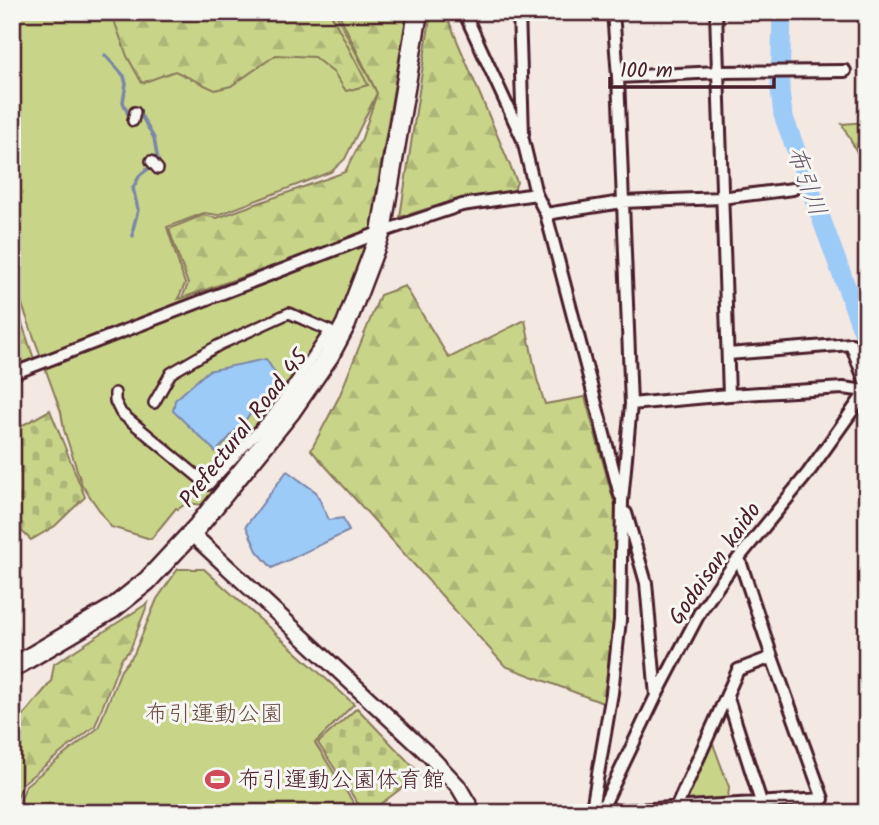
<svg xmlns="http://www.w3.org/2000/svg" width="879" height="825" viewBox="0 0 879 825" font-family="Kalam,'Klee One',sans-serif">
  <defs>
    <pattern id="forest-firs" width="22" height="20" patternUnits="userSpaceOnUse" patternTransform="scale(1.75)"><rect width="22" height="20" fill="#c8d589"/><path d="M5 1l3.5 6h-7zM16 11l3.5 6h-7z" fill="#adb676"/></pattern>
    <pattern id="cemetery-stones" width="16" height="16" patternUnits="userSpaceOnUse" patternTransform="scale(1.75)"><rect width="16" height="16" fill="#c8d589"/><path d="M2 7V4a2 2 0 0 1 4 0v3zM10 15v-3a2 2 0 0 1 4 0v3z" fill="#adb676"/></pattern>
  </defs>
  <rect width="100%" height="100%" fill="#f4e8e3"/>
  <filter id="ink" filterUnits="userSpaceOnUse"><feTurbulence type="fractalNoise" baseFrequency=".0143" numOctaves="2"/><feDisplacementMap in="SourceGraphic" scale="14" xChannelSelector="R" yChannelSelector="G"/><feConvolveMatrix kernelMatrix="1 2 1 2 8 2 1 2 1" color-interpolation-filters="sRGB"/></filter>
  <g filter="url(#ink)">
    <path fill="#c8d589" stroke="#897a5a" stroke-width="2" d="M 12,12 L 335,12 L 377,93 L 345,159 L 331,172 L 218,215 L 204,213 L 167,227 L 185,284 L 178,299 L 368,241 L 339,319 L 308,376 L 202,505 L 187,503 L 178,509 L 176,508 L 151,539 L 111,527 L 82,485 L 64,430 L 61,412 L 12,277 Z
      M 178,569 L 204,569 L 354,704 L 315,743 L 360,813 L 16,813 L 26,785 L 98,728 L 121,670 L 134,654 L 157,599 Z
      M 712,741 L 729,787 L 728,799 L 688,802 L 688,792 Z"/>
    <path fill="url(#forest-firs)" stroke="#897a5a" stroke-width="2" d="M 111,12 L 330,12 L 368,85 L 346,91 L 334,73 L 314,57 L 276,55 L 231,86 L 215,90 L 175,71 L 142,83 L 127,56 Z
      M 338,12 L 407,12 L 375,199 L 375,230 L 182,298 L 188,284 L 169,229 L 203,215 L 217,218 L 345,172 L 361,141 L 377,93 Z
      M 431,12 L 445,12 L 517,182 L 513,193 L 463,198 L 400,217 Z
      M 867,122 L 867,171 L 842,124 Z
      M 405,286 L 449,358 L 525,320 L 537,379 L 545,404 L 585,397 L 615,506 L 615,618 L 603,703 L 505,666 L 311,450 L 339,397 L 380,295 Z
      M 12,294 L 34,359 L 12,367 Z
      M 148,603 L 130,650 L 121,659 L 95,726 L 23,783 L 12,812 L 12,729 L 51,682 L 54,664 Z"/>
    <path fill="url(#cemetery-stones)" stroke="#897a5a" stroke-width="2" d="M 50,410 L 85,497 L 55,526 L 31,540 L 12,522 L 12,431 Z
      M 357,708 L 420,774 L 369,813 L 364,813 L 318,743 Z"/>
    <path fill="#9dcbf8" stroke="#7c86a6" stroke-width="2" d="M 266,359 L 277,376 L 277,385 L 216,452 L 173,411 L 175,400 L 208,371 Z
      M 287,471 L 316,492 L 329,520 L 343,518 L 349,531 L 272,568 L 257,551 L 246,526 Z"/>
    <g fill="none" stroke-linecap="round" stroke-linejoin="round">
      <path stroke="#7c86a6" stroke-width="3.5" d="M 105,55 L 124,76 L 126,84 L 123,102 L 128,114 L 142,117 L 154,138 L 158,161 L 140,175 L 133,188 L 138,210 L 133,229 L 133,236"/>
      <path stroke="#9dcbf8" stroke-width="19" d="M 782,12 L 780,90 L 783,115 L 867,343"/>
      <defs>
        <path id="pedestrian" d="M 133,121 L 135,112
          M 151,161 L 158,169
          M 115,393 L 115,401 L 121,413 L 208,485 L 273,415 L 330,331 L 289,313 L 219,345 L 171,373 L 154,403"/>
        <path id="minor" d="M 464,12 L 523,140 L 536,194 L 546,214 L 620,495
          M 519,12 L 523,134
          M 613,12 L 618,77 L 631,404 L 622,501 L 620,620 L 612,693 L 593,803 L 603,808 L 619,811 L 823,799 L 772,657 L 739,558
          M 716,12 L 729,395
          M 618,77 L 718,72 L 845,71
          M 546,214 L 622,202 L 721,198 L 793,189
          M 12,374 L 381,232 L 462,205 L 536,194
          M 631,404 L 729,395 L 843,388 L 866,391 L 866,384 L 851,344 L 728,354
          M 626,513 L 646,583 L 656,696
          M 727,695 L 761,802
          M 676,808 L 738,670 L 772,657
          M 600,813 L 656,696 L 700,612 L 733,565 L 808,473 L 867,390"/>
        <path id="tertiary" d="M 191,533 L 429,755 L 458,786 L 474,813"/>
        <path id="primary" d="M 12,668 L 112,609 L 147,581 L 198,526 L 291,411 L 329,356 L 346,324 L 381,232 L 418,12"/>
      </defs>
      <use href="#pedestrian" stroke="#4a1f2b" stroke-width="14"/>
      <use href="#minor" stroke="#4a1f2b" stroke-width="16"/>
      <use href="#tertiary" stroke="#4a1f2b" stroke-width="19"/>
      <use href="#primary" stroke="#4a1f2b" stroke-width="23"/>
      <use href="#pedestrian" stroke="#f6f6f2" stroke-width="9"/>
      <use href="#minor" stroke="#f6f6f2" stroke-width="10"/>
      <use href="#tertiary" stroke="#f6f6f2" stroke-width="14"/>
      <use href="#primary" stroke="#f6f6f2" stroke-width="18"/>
    </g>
  </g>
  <defs>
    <symbol id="stadium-bare" viewBox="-9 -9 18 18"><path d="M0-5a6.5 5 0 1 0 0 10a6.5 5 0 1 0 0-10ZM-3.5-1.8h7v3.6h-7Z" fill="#d1495b" stroke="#f6f6f2" stroke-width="2.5" paint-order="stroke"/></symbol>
  </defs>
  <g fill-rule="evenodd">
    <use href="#stadium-bare" x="200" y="762" width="35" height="35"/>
  </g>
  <g text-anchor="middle" stroke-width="6" stroke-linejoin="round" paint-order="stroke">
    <g font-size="23" fill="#4a1f2b" stroke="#f6f6f2">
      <text transform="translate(243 428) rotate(-52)" y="8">Prefectural Road 45</text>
      <text transform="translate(714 563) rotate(-55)" y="8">Godaisan kaido</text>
    </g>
    <g font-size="23" fill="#6a4c42" stroke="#f6f6f2">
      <text x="214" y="721">布引運動公園</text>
    </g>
    <g font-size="23" fill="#4a1f2b" stroke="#f6f6f2" text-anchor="start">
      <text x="238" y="787">布引運動公園体育館</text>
    </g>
    <g font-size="24" font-style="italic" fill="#635368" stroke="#f6f6f2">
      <text transform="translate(807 181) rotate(70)" y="8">布引川</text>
    </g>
  </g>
  <rect width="879" height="825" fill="none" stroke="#f6f6f2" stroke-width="42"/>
  <rect x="21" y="21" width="837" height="783" fill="none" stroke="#4a1f2b" stroke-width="2.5" filter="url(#ink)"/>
  <path d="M610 77v10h164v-10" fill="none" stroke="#4a1f2b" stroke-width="3.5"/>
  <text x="620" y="77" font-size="21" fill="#4a1f2b" stroke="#f6f6f2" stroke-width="5" paint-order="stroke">100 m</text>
</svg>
